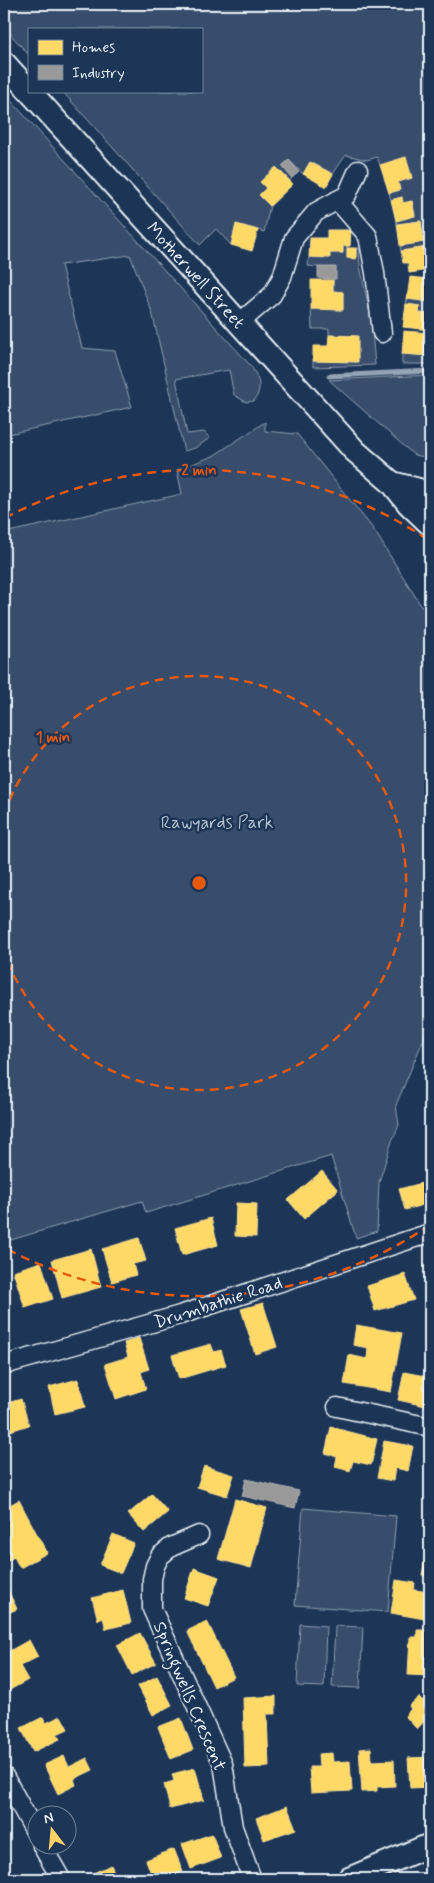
<svg xmlns="http://www.w3.org/2000/svg" width="434" height="1883" viewBox="0 0 434 1883" font-family="Mynerve,sans-serif">
  <rect width="100%" height="100%" fill="#1d3557"/>
  <filter id="ink" filterUnits="userSpaceOnUse"><feTurbulence type="fractalNoise" baseFrequency=".02" numOctaves="2"/><feDisplacementMap in="SourceGraphic" scale="10" xChannelSelector="R" yChannelSelector="G"/><feConvolveMatrix kernelMatrix="1 2 1 2 8 2 1 2 1" color-interpolation-filters="sRGB"/></filter>
  <g filter="url(#ink)">
    <path fill="#374d6c" stroke="#909fb2" d="M 4,4 L 430,4 L 430,266 L 427,247 L 401,251 L 400,246 L 424,242 L 421,221 L 397,224 L 396,221 L 415,215 L 412,201 L 403,203 L 402,197 L 391,200 L 389,193 L 400,190 L 398,182 L 412,178 L 406,157 L 380,165 L 377,157 L 367,160 L 346,155 L 333,174 L 310,162 L 303,174 L 289,160 L 282,166 L 292,178 L 289,181 L 266,188 L 260,195 L 270,206 L 264,232 L 237,224 L 231,245 L 216,229 L 200,245 L 62,91 L 201,91 L 201,29 L 29,29 L 29,55 L 4,27 Z
      M 4,93 L 251,366 C 259,379 263,388 254,401 L 246,402 L 234,395 L 229,370 L 176,379 L 187,434 L 204,432 L 210,438 L 195,448 L 184,451 L 152,312 L 130,255 L 61,265 L 82,348 L 115,351 L 132,407 L 4,435 Z
      M 343,246 L 347,246 L 347,258 L 356,258 L 356,248 L 359,248 L 360,266 L 371,319 L 375,365 L 313,367 L 313,361 L 357,362 L 357,336 L 329,335 L 329,329 L 312,329 L 311,309 L 343,310 L 343,292 L 333,291 L 333,280 L 336,278 L 318,267 L 308,266 L 309,257 L 329,258 L 330,253 L 343,253 Z
      M 407,299 L 430,302 L 430,314 L 419,313 L 420,306 L 406,304 Z
      M 402,354 L 430,356 L 430,364 L 402,364 Z
      M 430,375 L 430,458 L 414,455 L 329,380 Z
      M 265,422 L 265,431 L 297,434 L 374,530 L 430,620 L 430,1024 L 396,1105 L 399,1125 L 392,1141 L 379,1182 L 377,1231 L 356,1238 L 331,1156 L 146,1213 L 142,1201 L 4,1242 L 4,533 L 182,494 L 177,470 L 213,456 Z
      M 303,1508 L 396,1516 L 388,1612 L 295,1605 Z
      M 300,1624 L 326,1626 L 324,1687 L 297,1686 Z
      M 335,1626 L 363,1627 L 360,1688 L 332,1687 Z"/>
    <path fill="#ffd966" stroke="#f8e092" d="M 406,157 L 412,178 L 398,182 L 400,190 L 389,193 L 380,165 Z
      M 310,162 L 333,174 L 326,187 L 303,174 Z
      M 276,167 L 293,184 L 270,206 L 259,195 L 266,188 L 260,182 Z
      M 402,197 L 403,203 L 412,201 L 415,216 L 396,221 L 391,200 Z
      M 421,221 L 424,242 L 400,246 L 397,224 Z
      M 236,224 L 258,230 L 252,251 L 231,245 Z
      M 327,230 L 351,230 L 350,246 L 343,246 L 343,253 L 330,253 L 330,258 L 309,257 L 310,238 L 327,238 Z
      M 428,247 L 430,270 L 409,273 L 408,263 L 403,263 L 401,251 Z
      M 347,248 L 356,248 L 356,259 L 347,258 Z
      M 410,277 L 430,279 L 430,302 L 407,299 Z
      M 311,280 L 333,280 L 333,291 L 343,292 L 343,310 L 311,309 Z
      M 406,304 L 420,306 L 419,313 L 430,314 L 430,330 L 403,327 Z
      M 404,331 L 430,333 L 430,356 L 402,354 Z
      M 329,335 L 358,336 L 358,362 L 313,361 L 313,346 L 328,346 Z
      M 322,1171 L 338,1190 L 304,1219 L 288,1200 Z
      M 430,1181 L 430,1203 L 405,1210 L 399,1189 Z
      M 236,1203 L 257,1204 L 256,1237 L 235,1236 Z
      M 211,1218 L 218,1245 L 182,1255 L 175,1228 Z
      M 139,1238 L 146,1261 L 133,1264 L 136,1275 L 112,1282 L 102,1249 Z
      M 91,1249 L 101,1287 L 62,1298 L 52,1260 Z
      M 41,1262 L 53,1299 L 25,1308 L 13,1271 Z
      M 405,1274 L 414,1300 L 375,1311 L 367,1286 Z
      M 263,1303 L 277,1347 L 255,1354 L 241,1309 Z
      M 356,1325 L 402,1333 L 391,1392 L 344,1384 L 349,1355 L 367,1359 L 368,1348 L 353,1345 Z
      M 139,1338 L 149,1369 L 141,1372 L 146,1389 L 116,1399 L 105,1364 L 128,1357 L 124,1343 Z
      M 211,1344 L 214,1352 L 221,1350 L 226,1365 L 179,1379 L 172,1355 Z
      M 404,1372 L 430,1377 L 430,1407 L 398,1400 Z
      M 78,1379 L 85,1407 L 55,1414 L 49,1387 Z
      M 21,1399 L 29,1425 L 4,1433 L 4,1404 Z
      M 331,1427 L 377,1439 L 371,1465 L 353,1461 L 350,1471 L 335,1467 L 337,1457 L 325,1453 Z
      M 384,1441 L 413,1446 L 408,1471 L 395,1468 L 393,1481 L 377,1478 Z
      M 204,1466 L 234,1475 L 227,1496 L 197,1487 Z
      M 152,1494 L 168,1512 L 144,1532 L 128,1514 Z
      M 235,1499 L 267,1508 L 251,1568 L 218,1559 Z
      M 19,1500 L 47,1553 L 20,1568 L 14,1557 L 4,1563 L 4,1508 Z
      M 430,1533 L 430,1577 L 422,1575 Z
      M 113,1534 L 134,1543 L 121,1573 L 100,1565 Z
      M 194,1568 L 219,1577 L 208,1606 L 184,1598 Z
      M 396,1580 L 415,1583 L 414,1590 L 430,1592 L 430,1620 L 391,1613 Z
      M 6,1586 L 17,1609 L 4,1615 L 4,1587 Z
      M 123,1590 L 131,1623 L 106,1629 L 103,1618 L 98,1620 L 92,1598 Z
      M 207,1621 L 234,1677 L 214,1687 L 187,1631 Z
      M 417,1630 L 430,1630 L 430,1676 L 408,1675 L 410,1637 L 417,1637 Z
      M 140,1633 L 156,1663 L 132,1675 L 117,1645 Z
      M 29,1640 L 38,1657 L 20,1666 L 28,1680 L 4,1693 L 4,1654 Z
      M 157,1676 L 172,1705 L 153,1715 L 138,1686 Z
      M 276,1696 L 276,1714 L 267,1714 L 269,1767 L 245,1768 L 243,1698 Z
      M 419,1697 L 423,1701 L 428,1697 L 430,1699 L 430,1715 L 417,1729 L 405,1716 L 411,1709 L 409,1706 Z
      M 61,1716 L 68,1729 L 57,1734 L 60,1739 L 33,1752 L 21,1728 L 43,1717 L 46,1723 Z
      M 181,1718 L 193,1750 L 171,1759 L 158,1727 Z
      M 371,1748 L 372,1761 L 394,1760 L 395,1786 L 377,1787 L 377,1791 L 362,1792 L 359,1749 Z
      M 332,1753 L 333,1762 L 350,1761 L 352,1791 L 311,1793 L 309,1767 L 319,1767 L 318,1754 Z
      M 64,1756 L 69,1767 L 87,1758 L 93,1770 L 74,1779 L 76,1785 L 58,1794 L 44,1765 Z
      M 430,1757 L 430,1787 L 410,1788 L 408,1758 Z
      M 195,1768 L 204,1800 L 170,1809 L 164,1784 L 174,1781 L 172,1774 Z
      M 287,1806 L 296,1829 L 264,1840 L 256,1818 Z
      M 51,1808 L 54,1816 L 38,1816 L 37,1815 Z
      M 212,1834 L 221,1858 L 191,1869 L 182,1844 Z
      M 174,1849 L 183,1872 L 166,1879 L 153,1879 L 146,1860 Z
      M 111,1865 L 116,1876 L 124,1872 L 127,1879 L 91,1879 L 89,1875 Z"/>
    <path fill="#999" stroke="#b1b3b6" d="M 289,160 L 299,172 L 292,178 L 282,166 Z
      M 318,267 L 336,267 L 336,279 L 318,278 Z
      M 246,1479 L 299,1491 L 295,1508 L 242,1496 Z"/>
    <g fill="none" stroke-linecap="round" stroke-linejoin="round">
      <path stroke="#95a4b5" stroke-width="5" d="M 329,376 L 430,371"/>
      <defs>
        <path id="minor" d="M 337,200 L 368,236 L 375,273 L 382,333
          M 239,323 L 272,295 L 282,277 L 294,238 L 316,212 L 347,195 L 358,170
          M 4,1365 L 180,1315 L 430,1233
          M 337,1407 L 430,1427
          M 199,1535 L 171,1547 L 160,1556 L 155,1566 L 152,1579 L 152,1609 L 223,1764 L 233,1827 L 252,1879
          M 4,1776 L 38,1837
          M 42,1846 L 61,1879"/>
        <g id="major">
          <path id="s1" d="M 4,63 L 355,451 L 392,483 L 408,503 L 430,524"/>
          <path d="M 392,483 L 430,493"/>
          <path d="M 349,1879 L 430,1845"/>
        </g>
      </defs>
      <use href="#minor" stroke="#e8f1f8" stroke-width="21"/>
      <use href="#major" stroke="#e8f1f8" stroke-width="26"/>
      <use href="#minor" stroke="#1d3557" stroke-width="18"/>
      <use href="#major" stroke="#1d3557" stroke-width="22"/>
    </g>
  </g>
  <g fill="none" stroke="#e8590c" stroke-width="2.5" stroke-dasharray="9 6">
    <path d="M4 814A207 207 0 1 1 4 952"/>
    <path d="M430 1225A413 413 0 0 1 5 1248M5 518A413 413 0 0 1 430 541"/>
  </g>
  <g text-anchor="middle" stroke-width="5" stroke-linejoin="round" paint-order="stroke">
    <g font-size="18" fill="#e8f1f8" stroke="#1d3557">
      <text dy="6" stroke="none"><textPath href="#s1" startOffset="286">Motherwell Street</textPath></text>
      <text transform="translate(218 1302) rotate(-18)" y="6">Drumbathie Road</text>
      <text transform="translate(190 1696) rotate(67)" y="6">Springwells Crescent</text>
    </g>
    <g font-size="18" fill="#b3c0ce" stroke="#1d3557">
      <text x="217" y="828">Rawyards Park</text>
    </g>
  </g>
  <circle cx="199" cy="883" r="8" fill="#e8590c" stroke="#1d3557" stroke-width="2.5"/>
  <g font-size="15" text-anchor="middle" font-weight="bold" fill="#e8590c" stroke="#1d3557" stroke-width="5" stroke-linejoin="round" paint-order="stroke">
    <text x="199" y="475">2 min</text>
    <text x="53" y="742">1 min</text>
  </g>
  <rect width="434" height="1883" fill="none" stroke="#1d3557" stroke-width="20"/>
  <rect x="10" y="10" width="414" height="1863" fill="none" stroke="#e8f1f8" stroke-width="2" filter="url(#ink)"/>
  <rect x="28" y="28" width="175" height="65" fill="#1d3557" stroke="#6e8097"/>
  <rect x="38" y="40" width="25" height="15" fill="#ffd966" stroke="#6e8097"/>
  <text x="72" y="52" font-size="15" fill="#e8f1f8">Homes</text>
  <rect x="38" y="65" width="25" height="15" fill="#999999" stroke="#6e8097"/>
  <text x="72" y="78" font-size="15" fill="#e8f1f8">Industry</text>
  <g transform="translate(52 1830) rotate(344)"><circle r="24" fill="#1d3557" stroke="#6e8097"/>
  <path d="M0-4L9 19L0 12L-9 19Z" fill="#ffd166"/>
  <text y="-8" font-size="14" font-weight="bold" text-anchor="middle" fill="#e8f1f8">N</text>
  </g>
</svg>
